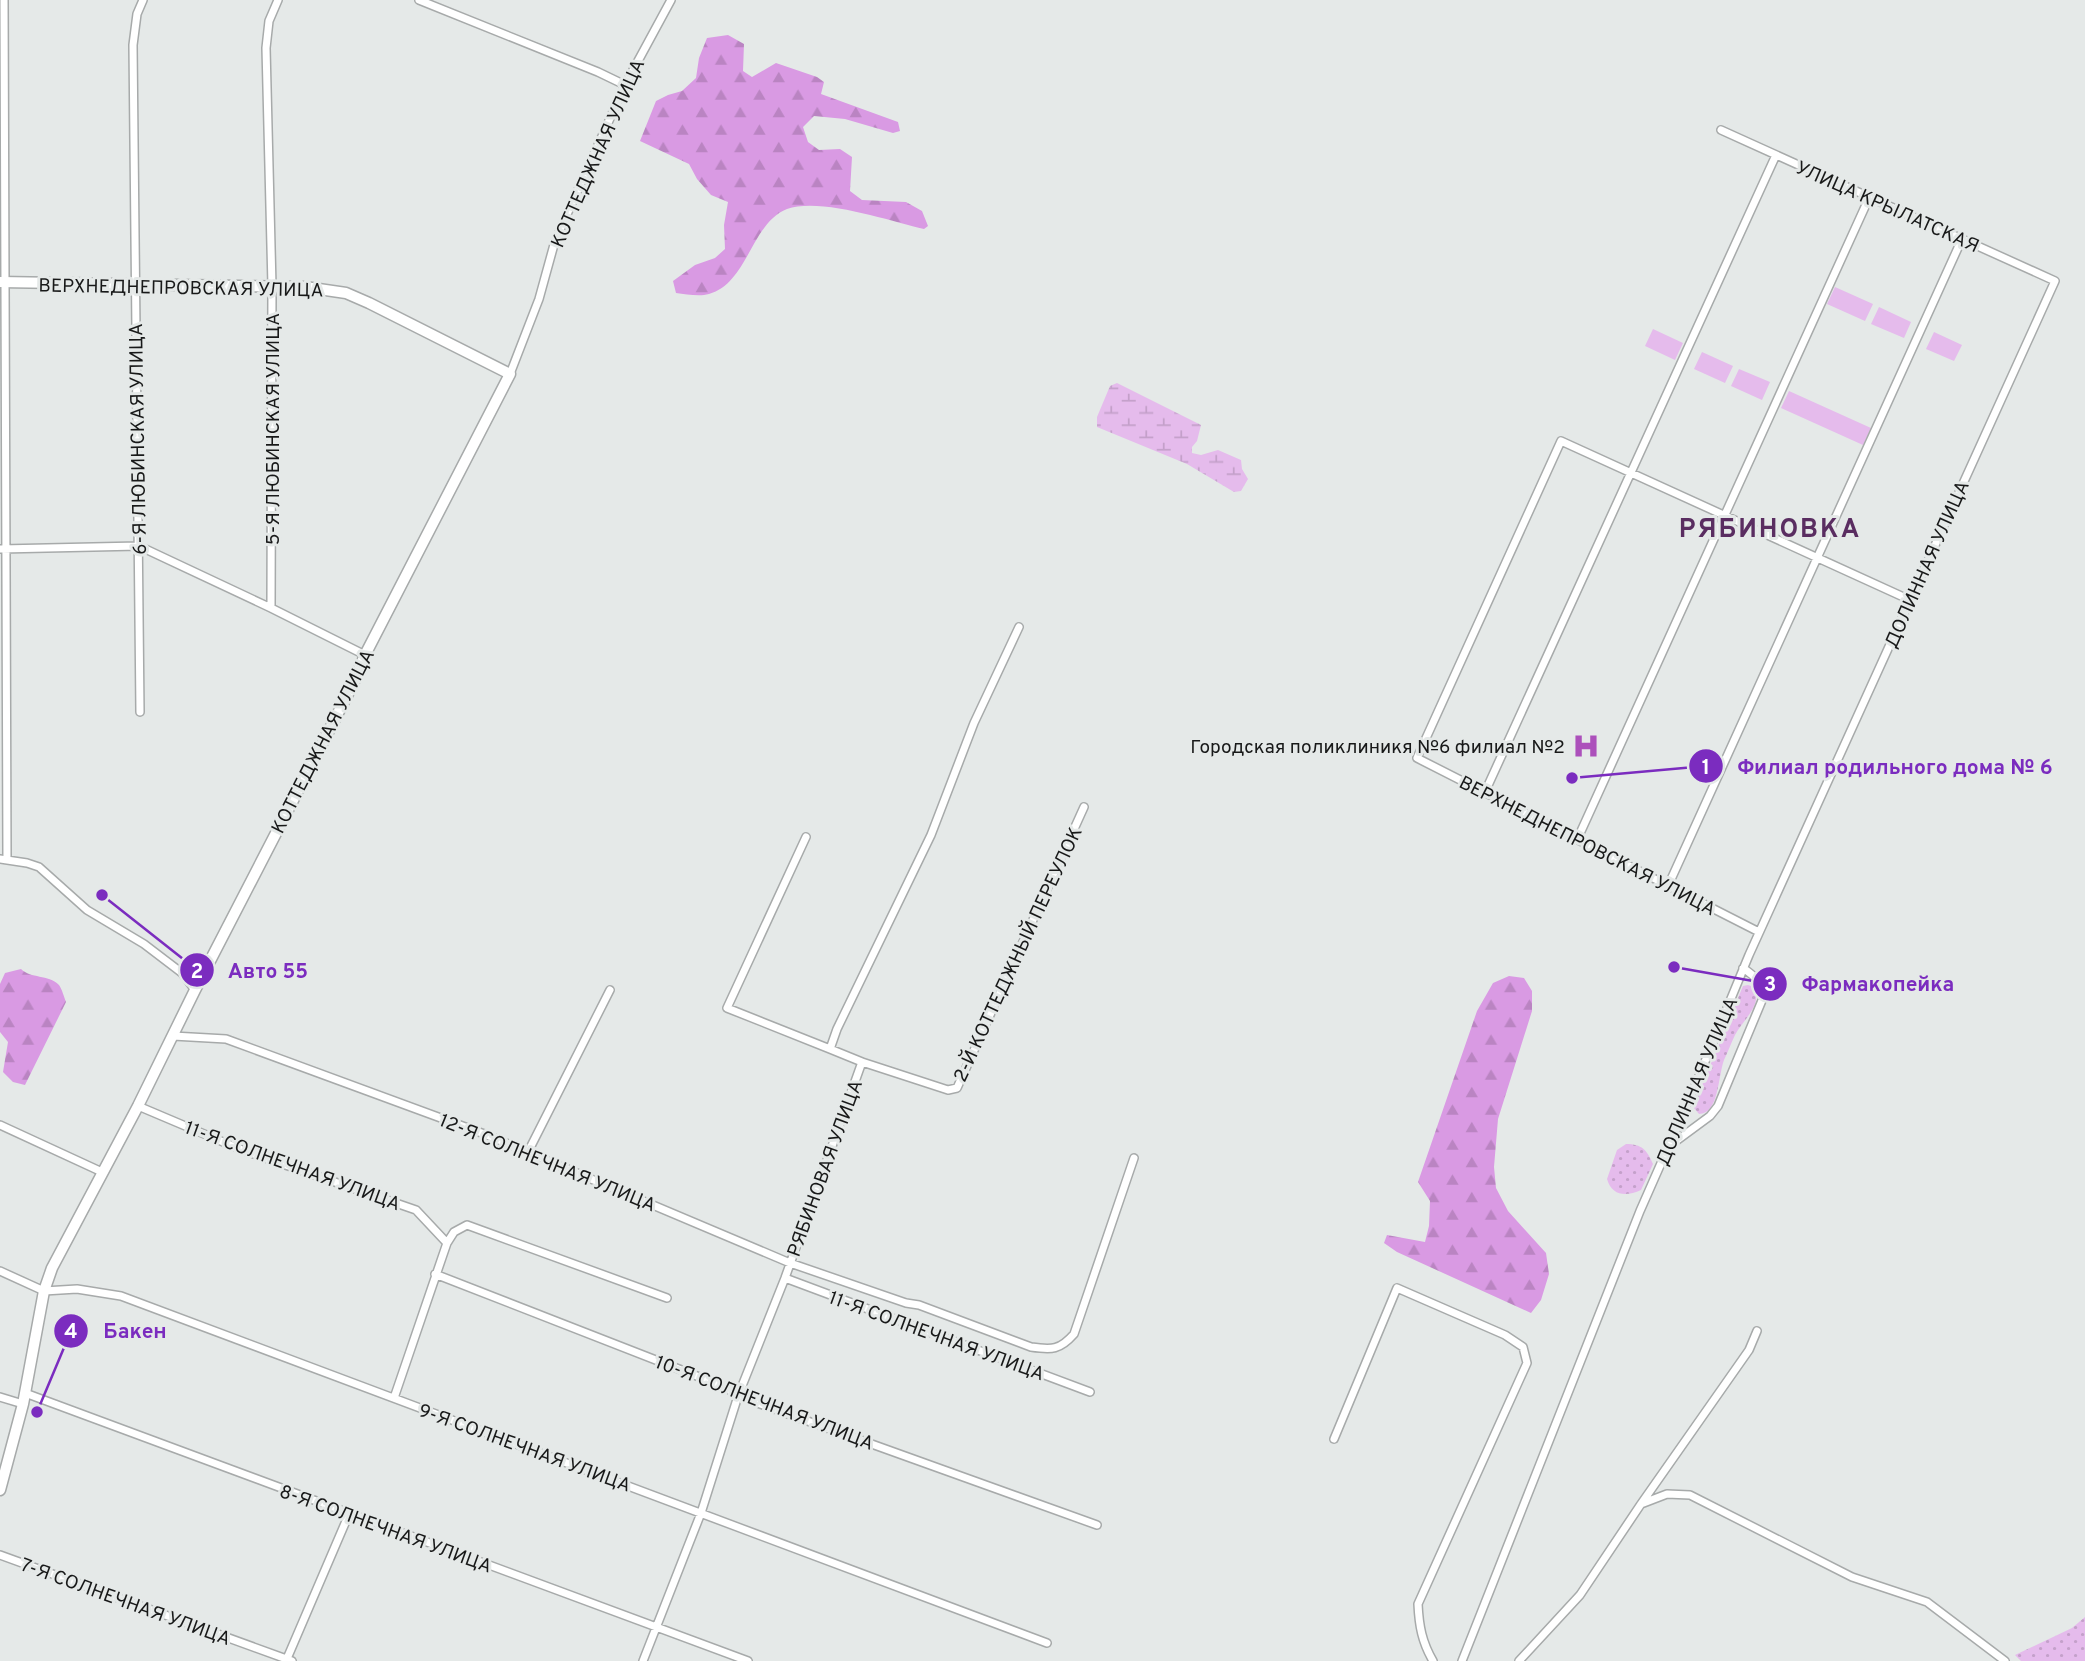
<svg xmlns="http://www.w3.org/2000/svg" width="2085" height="1661" viewBox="0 0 2085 1661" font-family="Overpass,sans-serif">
  <defs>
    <pattern id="grass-dots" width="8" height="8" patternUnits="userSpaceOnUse" patternTransform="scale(1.75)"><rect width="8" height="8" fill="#e5bbec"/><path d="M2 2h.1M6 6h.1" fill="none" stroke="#c4a0ca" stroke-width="1.8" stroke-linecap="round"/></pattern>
    <pattern id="forest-firs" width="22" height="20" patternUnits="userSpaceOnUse" patternTransform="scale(1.75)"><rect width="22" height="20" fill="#d99ae3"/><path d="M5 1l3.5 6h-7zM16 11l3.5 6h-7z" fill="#ba84c2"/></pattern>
    <pattern id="wetland-marsh" width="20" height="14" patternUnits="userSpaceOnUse" patternTransform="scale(1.75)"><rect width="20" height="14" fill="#e5bbec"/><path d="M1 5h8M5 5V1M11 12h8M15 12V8" fill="none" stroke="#c4a0ca"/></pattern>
  </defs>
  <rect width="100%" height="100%" fill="#e5e9e8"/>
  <path fill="url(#grass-dots)" d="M 1748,985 L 1754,987 C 1763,1005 1743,1020 1735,1035 C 1731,1043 1728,1052 1724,1060 C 1718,1076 1719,1114 1699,1114 L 1694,1108 L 1695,1102 L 1743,986 Z
    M 1626,1144 C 1642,1144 1647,1150 1653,1164 L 1641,1190 C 1626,1197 1612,1196 1607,1179 L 1617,1150 Z
    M 2085,1617 L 2085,1661 L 2021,1661 L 2015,1655 L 2072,1628 Z"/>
  <path fill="url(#forest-firs)" d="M 728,35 L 744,44 L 743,71 L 752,77 L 776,63 L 817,77 L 824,82 L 821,94 L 898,122 L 900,131 L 893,133 L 845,119 L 814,116 L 803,127 L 808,142 L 819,150 L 840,149 L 852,157 L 850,191 L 862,200 L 906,202 L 922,211 L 928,226 L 924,229 C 890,221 820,197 787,209 C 751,223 748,283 709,294 C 699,297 686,294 676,293 L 673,281 L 695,265 L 715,258 L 725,249 L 724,225 L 728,202 L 711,195 L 697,179 L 689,164 L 640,141 L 656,101 L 668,95 L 682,91 L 696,78 L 699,58 L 707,38 Z
    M 21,969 C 31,979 48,974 59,985 C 62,989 64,997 66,1002 L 25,1085 L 13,1082 L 3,1072 L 8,1042 L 0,1032 L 0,984 L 5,973 Z
    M 1509,976 L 1524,978 L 1532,991 L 1532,1011 L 1498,1119 L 1494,1167 L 1496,1188 L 1508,1211 L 1546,1253 L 1549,1274 L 1541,1300 L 1531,1313 L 1397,1252 L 1384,1243 L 1387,1235 L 1425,1242 L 1429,1226 L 1430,1201 L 1418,1182 L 1477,1011 L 1493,983 Z"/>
  <path fill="url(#wetland-marsh)" d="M 1117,383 L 1201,425 L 1197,441 L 1192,447 L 1192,453 L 1201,455 L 1218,450 L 1241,460 L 1242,469 L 1248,479 L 1241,491 L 1234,492 L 1187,464 L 1097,427 L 1097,417 L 1110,386 Z"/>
  <path fill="#e5bbec" d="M 1835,287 L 1873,304 L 1865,321 L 1827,304 Z
    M 1879,307 L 1911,322 L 1904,338 L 1871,324 Z
    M 1653,329 L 1683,343 L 1675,360 L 1645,346 Z
    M 1934,332 L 1962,345 L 1954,361 L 1926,349 Z
    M 1702,352 L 1733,366 L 1725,383 L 1694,369 Z
    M 1739,369 L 1770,382 L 1762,400 L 1731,386 Z
    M 1789,391 L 1871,428 L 1863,445 L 1781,408 Z"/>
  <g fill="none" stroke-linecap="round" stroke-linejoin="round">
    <defs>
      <path id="street" d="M 4,0 L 7,859
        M 419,0 L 598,72 L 625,85
        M 510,374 L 539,299 L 555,241 L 625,85 L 671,0
        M 1,549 L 139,546 L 271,608 L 365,655
        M 271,608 L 272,286 L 266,48 L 269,21 L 278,0
        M 140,712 L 133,45 L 137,14 L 143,0
        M 1485,792 L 1776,155
        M 806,837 L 727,1008 L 830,1049
        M 1577,840 L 1869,198
        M 0,859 L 27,863 L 39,867 L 87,910 L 144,944 L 182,973 L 195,990
        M 1668,886 L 1962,239
        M 1759,932 L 1417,758 L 1561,441 L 1910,600
        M 173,1036 L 226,1039 L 487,1135 L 790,1263 L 906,1303 L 919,1305 L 1031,1347 C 1052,1350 1060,1350 1074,1334 L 1134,1158
        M 862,1062 L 948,1090 L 957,1088 L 1084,807
        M 138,1106 L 242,1150 L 416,1210 L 447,1243 L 454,1232 L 467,1225 L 667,1298
        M 0,1125 L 102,1172
        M 1668,1147 L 1710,1116 L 1718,1106 L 1763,998 C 1762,982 1756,977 1743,968
        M 528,1152 L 610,990
        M 0,1271 L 44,1291 L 77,1289 L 121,1296 L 1047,1643
        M 435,1274 L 725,1387 L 738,1396 L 1097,1525
        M 785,1278 L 1090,1392
        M 25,1393 L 748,1661
        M 0,1397 L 23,1404
        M 394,1398 L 447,1243
        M 1334,1439 L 1397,1288 L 1505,1335 L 1523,1347 L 1527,1363 L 1418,1604 C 1419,1626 1422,1642 1433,1661
        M 1641,1504 L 1667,1494 L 1690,1495 L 1852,1577 L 1927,1602 L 2005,1661
        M 0,1555 L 292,1661
        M 286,1661 L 349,1514
        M 643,1661 L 701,1513 L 738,1396 L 785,1278 L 862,1062 L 830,1049 L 837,1029 L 931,835 L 974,723 L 1019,627
        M 1462,1661 L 1640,1211 L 1692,1093 L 1749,955 L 2055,281 L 1721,130
        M 1519,1661 L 1580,1595 L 1641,1504 L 1749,1350 L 1757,1331"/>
      <path id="secondary" d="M 0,282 L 305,287 L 346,293 L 369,303 L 510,374 L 365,655 L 353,684 L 195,990 L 138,1106 L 52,1268 L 44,1291 L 23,1404 L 0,1490"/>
    </defs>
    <use href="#street" stroke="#a7aaaa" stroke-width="10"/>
    <use href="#secondary" stroke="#a7aaaa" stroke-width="13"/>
    <use href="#street" stroke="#fff" stroke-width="7"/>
    <use href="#secondary" stroke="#fff" stroke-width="10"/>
  </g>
  <defs>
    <symbol id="hospital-bare" viewBox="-9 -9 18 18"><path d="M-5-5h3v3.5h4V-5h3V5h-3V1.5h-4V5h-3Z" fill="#ac50bb" stroke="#e5e9e8" stroke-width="2.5" paint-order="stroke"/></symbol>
  </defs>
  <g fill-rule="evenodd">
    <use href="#hospital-bare" x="1567" y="727" width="38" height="38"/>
  </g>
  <g text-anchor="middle" stroke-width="6" stroke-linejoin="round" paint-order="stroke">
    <g font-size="19" fill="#181919" stroke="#e5e9e8">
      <text transform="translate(597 153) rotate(-66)" y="7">КОТТЕДЖНАЯ УЛИЦА</text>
      <text transform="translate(1888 206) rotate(24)" y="7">УЛИЦА КРЫЛАТСКАЯ</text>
      <text transform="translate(181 287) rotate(1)" y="7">ВЕРХНЕДНЕПРОВСКАЯ УЛИЦА</text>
      <text transform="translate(272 429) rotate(-90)" y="7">5-Я ЛЮБИНСКАЯ УЛИЦА</text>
      <text transform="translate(137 439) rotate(-91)" y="7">6-Я ЛЮБИНСКАЯ УЛИЦА</text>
      <text transform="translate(1926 564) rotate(-66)" y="7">ДОЛИННАЯ УЛИЦА</text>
      <text transform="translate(322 741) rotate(-63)" y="7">КОТТЕДЖНАЯ УЛИЦА</text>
      <text transform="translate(1588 845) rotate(27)" y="7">ВЕРХНЕДНЕПРОВСКАЯ УЛИЦА</text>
      <text transform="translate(1017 954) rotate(-65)" y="7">2-Й КОТТЕДЖНЫЙ ПЕРЕУЛОК</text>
      <text transform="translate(1696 1081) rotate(-67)" y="7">ДОЛИННАЯ УЛИЦА</text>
      <text transform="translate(548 1162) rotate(22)" y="7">12-Я СОЛНЕЧНАЯ УЛИЦА</text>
      <text transform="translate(293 1165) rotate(20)" y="7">11-Я СОЛНЕЧНАЯ УЛИЦА</text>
      <text transform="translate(824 1168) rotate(-70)" y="7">РЯБИНОВАЯ УЛИЦА</text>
      <text transform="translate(937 1335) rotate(20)" y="7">11-Я СОЛНЕЧНАЯ УЛИЦА</text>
      <text transform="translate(765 1402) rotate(21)" y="7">10-Я СОЛНЕЧНАЯ УЛИЦА</text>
      <text transform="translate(525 1447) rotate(20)" y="7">9-Я СОЛНЕЧНАЯ УЛИЦА</text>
      <text transform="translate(386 1528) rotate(20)" y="7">8-Я СОЛНЕЧНАЯ УЛИЦА</text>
      <text transform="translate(126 1601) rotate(20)" y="7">7-Я СОЛНЕЧНАЯ УЛИЦА</text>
    </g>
    <g font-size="19" fill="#181919" stroke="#e5e9e8" text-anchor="end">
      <text x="1565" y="753">Городская поликлиникя №6 филиал №2</text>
    </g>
    <g font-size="26" font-weight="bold" letter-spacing="2" fill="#5a2d61" stroke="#e5e9e8">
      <text x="1770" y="537">РЯБИНОВКА</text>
    </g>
  </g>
  <path fill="none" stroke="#7b2cbf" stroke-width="2.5" d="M1572 778L1706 766M102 895L197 970M1674 967L1770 984M37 1412L71 1331"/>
  <g fill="#7b2cbf" stroke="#e5e9e8" stroke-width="2.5">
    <circle cx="1572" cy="778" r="7"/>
    <circle cx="102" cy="895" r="7"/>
    <circle cx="1674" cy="967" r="7"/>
    <circle cx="37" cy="1412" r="7"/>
    <circle cx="1706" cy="766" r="18"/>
    <circle cx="197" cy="970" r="18"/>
    <circle cx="1770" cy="984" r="18"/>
    <circle cx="71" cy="1331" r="18"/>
  </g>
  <g font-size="21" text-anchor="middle" font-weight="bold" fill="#fff">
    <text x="1706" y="774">1</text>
    <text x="197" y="978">2</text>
    <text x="1770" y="991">3</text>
    <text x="71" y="1338">4</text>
  </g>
  <g font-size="21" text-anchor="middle" font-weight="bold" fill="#7b2cbf" stroke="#e5e9e8" stroke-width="6" stroke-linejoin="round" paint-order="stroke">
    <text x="1895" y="774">Филиал родильного дома № 6</text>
    <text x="268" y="978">Авто 55</text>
    <text x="1878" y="991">Фармакопейка</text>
    <text x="135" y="1338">Бакен</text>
  </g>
</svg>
